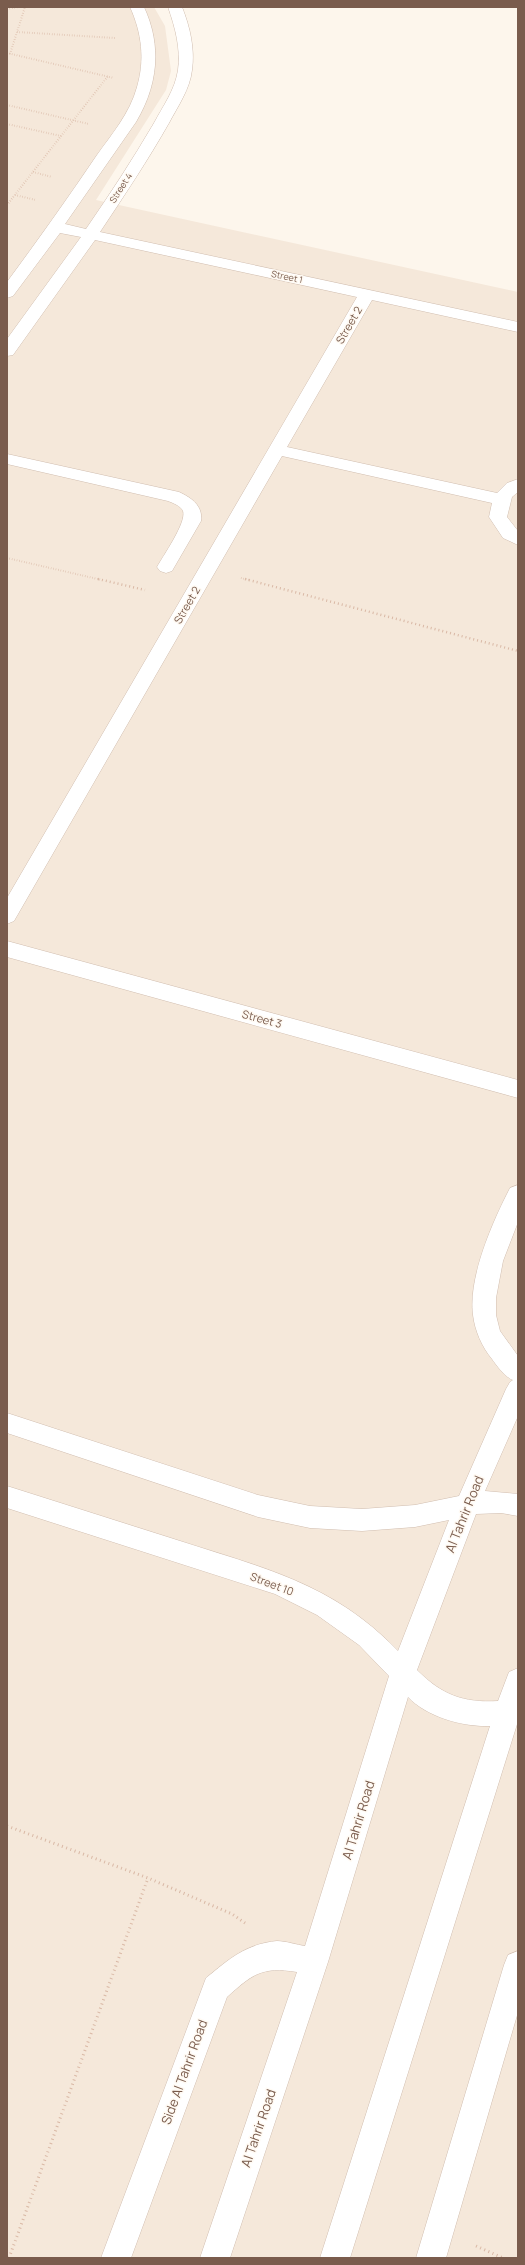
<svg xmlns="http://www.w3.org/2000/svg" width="525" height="2265" viewBox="0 0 525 2265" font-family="Manrope,sans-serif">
  <rect width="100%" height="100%" fill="#fdf6ec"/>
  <path fill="#f5e8da" d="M 7,7 L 154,7 L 165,26 L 171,71 L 166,90 L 96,200 L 518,292 L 518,2258 L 7,2258 Z"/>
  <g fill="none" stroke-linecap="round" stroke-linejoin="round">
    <defs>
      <path id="minor" d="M 130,7 L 144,7 C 162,46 158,85 136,122 L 65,224 L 86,229 C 110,194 133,159 154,123 C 163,106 175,90 178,70 C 181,49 175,27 168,7 L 182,7 C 190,27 195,49 192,70 C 190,89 178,106 169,123 C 148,160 124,196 100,232 L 518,322 L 518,332 L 372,300 L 287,447 L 497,493 L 507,483 L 518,479 L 518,492 L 512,497 L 507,517 L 518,531 L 518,545 L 503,538 L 489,517 L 492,503 L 282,456 L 14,921 L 7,924 L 7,898 L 357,297 L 95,240 L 13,355 L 7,356 L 7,339 L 81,237 L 60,233 L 13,296 L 7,298 L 7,282 C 38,240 68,198 97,155 C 112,134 130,113 137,87 C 145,60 142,33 130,7 Z
        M 7,454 L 179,492 C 192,498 203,506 201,521 L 172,571 L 166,573 L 160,571 L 157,567 C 163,556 187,522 183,511 C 181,506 173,503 168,501 L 7,464 Z
        M 7,941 L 518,1080 L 518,1098 L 7,957 Z
        M 518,1185 L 518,1222 L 503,1261 L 496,1298 L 496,1315 L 500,1331 L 518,1356 L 518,1416 L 485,1491 L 518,1494 L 518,1516 L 501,1513 L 476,1514 L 417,1670 C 442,1695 463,1703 498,1701 L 509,1672 L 518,1668 L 518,1721 L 350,2258 L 320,2258 L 490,1726 C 463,1727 427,1717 408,1697 L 328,1962 L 230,2258 L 200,2258 L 297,1972 C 261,1966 252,1975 227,1997 L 131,2258 L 101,2258 L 206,1978 C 229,1959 246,1944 277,1941 C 286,1941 297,1945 305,1946 L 389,1676 L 359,1645 L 317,1615 L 275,1594 L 7,1508 L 7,1486 C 64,1504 120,1522 177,1540 C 263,1568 333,1583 398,1651 L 449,1520 L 415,1527 L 362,1531 L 310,1528 L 258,1517 L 7,1433 L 7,1413 L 258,1495 L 310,1506 L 362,1509 L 415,1505 L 459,1496 L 506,1389 L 510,1382 L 513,1380 C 505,1377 497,1366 492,1359 C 482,1347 475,1331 473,1315 C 468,1277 493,1221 510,1188 Z
        M 518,1951 L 518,2012 L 446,2258 L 416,2258 L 504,1965 L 508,1955 Z"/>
    </defs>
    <use href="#minor" stroke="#d1beb0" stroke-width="1"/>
    <path stroke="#d9b8a5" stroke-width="2" stroke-dasharray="0.5 2" stroke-linecap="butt" d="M 7,9 L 18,7
      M 17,32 L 115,38
      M 7,53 L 114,78
      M 10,54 L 25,7
      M 7,105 L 89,124
      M 7,124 L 61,136
      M 33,172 L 52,177
      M 15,195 L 36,200
      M 7,205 L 108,76
      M 7,558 L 102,580
      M 241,578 L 249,580"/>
    <path stroke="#d9b8a5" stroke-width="2.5" stroke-dasharray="1 3" stroke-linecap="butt" d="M 98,579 L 145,590
      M 245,579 L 518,651"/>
    <path stroke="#d9b8a5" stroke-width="3" stroke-dasharray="1 3.5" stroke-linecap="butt" d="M 7,1826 L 148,1878 L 232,1914 L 245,1923
      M 476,2246 L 503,2258
      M 9,2258 L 148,1878"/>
    <use href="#minor" fill="#fff" fill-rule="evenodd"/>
  </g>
  <g text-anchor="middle" stroke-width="3" stroke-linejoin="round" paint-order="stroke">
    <g font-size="9" fill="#7a5c4d" stroke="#fffaf3">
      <text transform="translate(121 188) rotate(-57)" y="3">Street 4</text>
      <text transform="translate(287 277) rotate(12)" y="3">Street 1</text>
    </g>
    <g font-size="11" fill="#7a5c4d" stroke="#fffaf3">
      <text transform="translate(349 325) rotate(-60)" y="4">Street 2</text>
      <text transform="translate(187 605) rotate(-60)" y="4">Street 2</text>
      <text transform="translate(262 1019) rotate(15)" y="4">Street 3</text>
      <text transform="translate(272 1584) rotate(21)" y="4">Street 10</text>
    </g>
    <g font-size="13" fill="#7a5c4d" stroke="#fffaf3">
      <text transform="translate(464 1514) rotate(-68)" y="5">Al Tahrir Road</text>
      <text transform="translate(358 1820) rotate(-73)" y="5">Al Tahrir Road</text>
      <text transform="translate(184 2072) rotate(-70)" y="5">Side Al Tahrir Road</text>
      <text transform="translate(258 2128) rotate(-71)" y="5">Al Tahrir Road</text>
    </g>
  </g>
  <rect width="525" height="2265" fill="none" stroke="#7a5c4d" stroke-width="16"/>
</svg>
